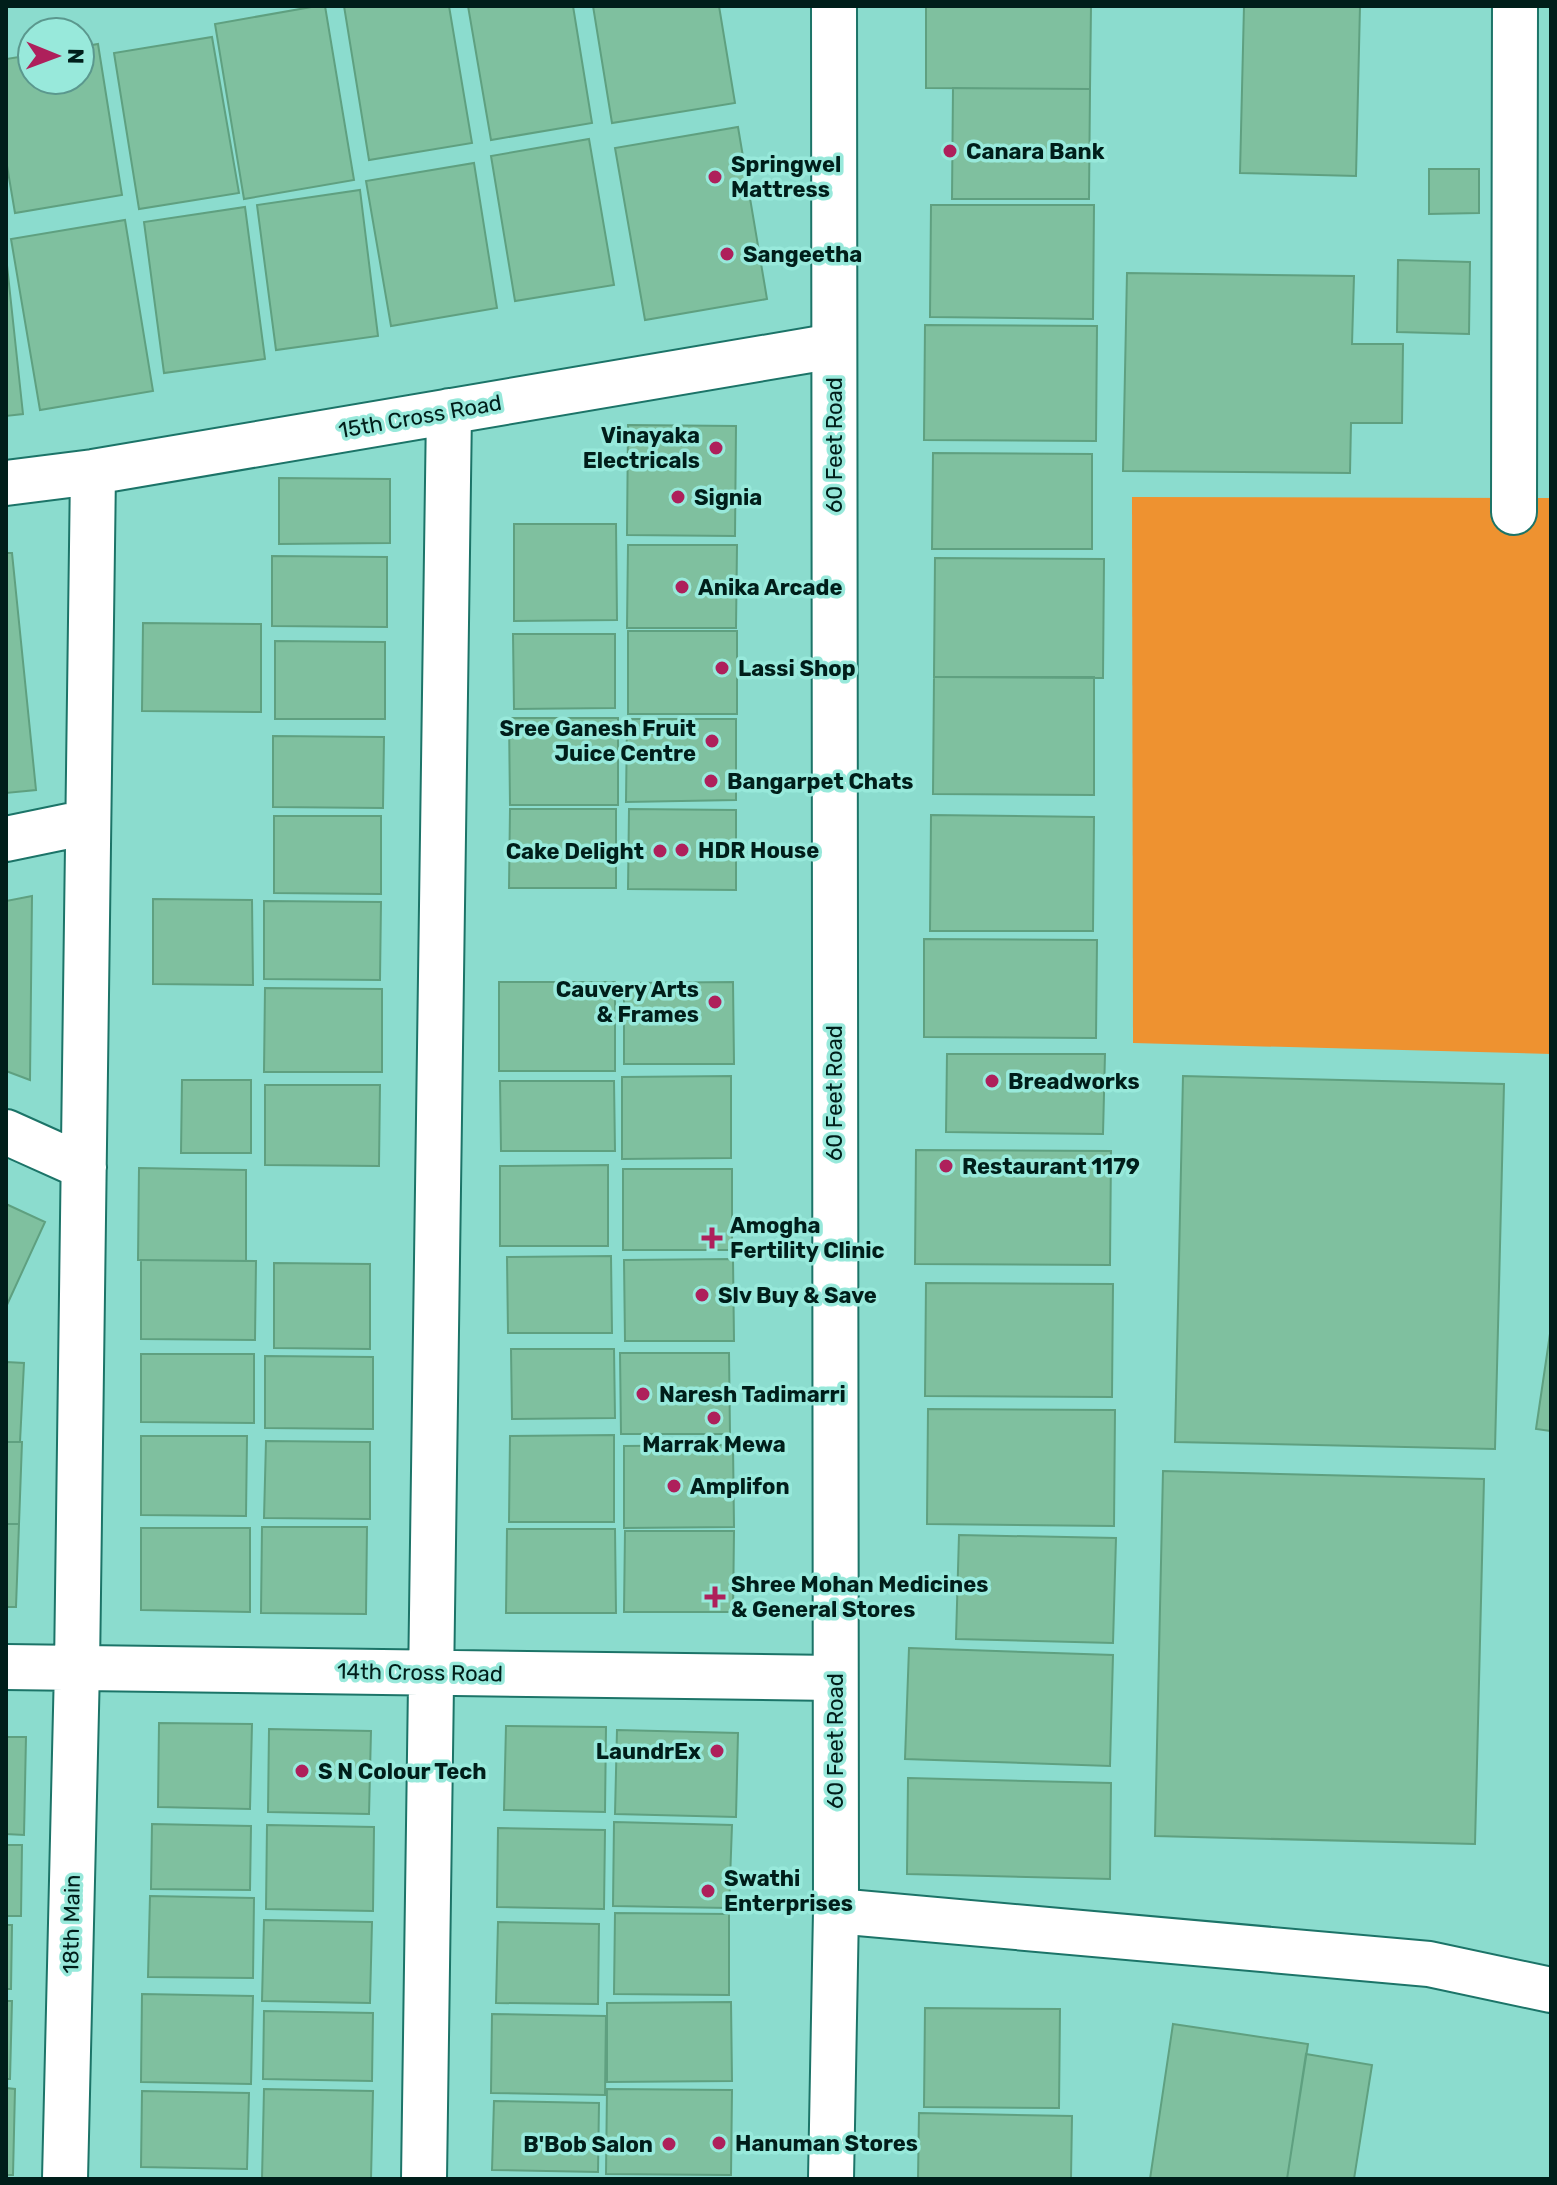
<svg xmlns="http://www.w3.org/2000/svg" width="1557" height="2185" viewBox="0 0 1557 2185" font-family="Rubik,sans-serif">
  <rect width="100%" height="100%" fill="#8bdcce"/>
  <path fill="#ee9230" d="M 1132,497 L 1551,498 L 1551,1054 L 1133,1043 Z"/>
  <path fill="#7fc09f" stroke="#5fa080" stroke-width="2" d="M 317,6 L 325,6 L 354,180 L 244,199 L 215,24 Z
    M 344,6 L 449,6 L 472,143 L 369,160 Z
    M 468,6 L 573,6 L 592,123 L 491,140 Z
    M 593,6 L 719,6 L 735,103 L 612,123 Z
    M 926,6 L 1091,6 L 1090,89 L 926,88 Z
    M 1244,6 L 1360,6 L 1356,176 L 1240,173 Z
    M 212,37 L 239,193 L 139,209 L 114,53 Z
    M 98,44 L 122,195 L 15,213 L 6,160 L 6,59 L 32,55 L 32,80 L 80,80 L 80,47 Z
    M 953,88 L 1090,89 L 1089,199 L 952,199 Z
    M 738,127 L 767,299 L 645,320 L 615,148 Z
    M 589,139 L 614,285 L 515,301 L 491,156 Z
    M 474,163 L 497,308 L 391,326 L 366,181 Z
    M 1429,169 L 1479,169 L 1479,213 L 1429,214 Z
    M 360,190 L 378,336 L 276,350 L 257,205 Z
    M 931,205 L 1094,205 L 1093,319 L 930,317 Z
    M 245,207 L 265,359 L 164,373 L 144,222 Z
    M 125,220 L 153,391 L 40,410 L 11,239 Z
    M 6,256 L 23,414 L 6,416 Z
    M 1398,260 L 1470,262 L 1469,334 L 1397,332 Z
    M 1127,273 L 1354,276 L 1352,344 L 1403,344 L 1402,423 L 1351,423 L 1350,473 L 1123,471 Z
    M 925,325 L 1097,326 L 1096,441 L 924,440 Z
    M 628,425 L 736,426 L 735,536 L 627,535 Z
    M 933,453 L 1092,454 L 1092,549 L 932,549 Z
    M 279,478 L 390,479 L 390,543 L 279,544 Z
    M 514,524 L 616,524 L 617,620 L 514,621 Z
    M 628,545 L 737,545 L 736,628 L 627,628 Z
    M 6,553 L 12,553 L 36,790 L 6,793 Z
    M 272,556 L 387,557 L 387,627 L 272,626 Z
    M 935,558 L 1104,559 L 1103,678 L 934,677 Z
    M 143,623 L 261,624 L 261,712 L 142,711 Z
    M 628,631 L 737,631 L 737,714 L 628,714 Z
    M 513,634 L 615,634 L 615,708 L 514,709 Z
    M 275,641 L 385,642 L 385,719 L 275,719 Z
    M 934,677 L 1094,677 L 1094,795 L 933,794 Z
    M 509,718 L 618,718 L 618,805 L 510,805 Z
    M 627,719 L 736,719 L 736,800 L 626,802 Z
    M 273,736 L 384,737 L 383,808 L 273,807 Z
    M 510,809 L 616,809 L 616,888 L 509,888 Z
    M 629,809 L 736,810 L 736,890 L 628,889 Z
    M 931,815 L 1094,817 L 1093,931 L 930,931 Z
    M 274,816 L 381,816 L 381,894 L 274,893 Z
    M 32,896 L 30,1080 L 6,1071 L 6,901 Z
    M 153,899 L 252,900 L 253,985 L 153,984 Z
    M 264,901 L 381,902 L 380,980 L 264,979 Z
    M 924,939 L 1097,940 L 1096,1038 L 924,1037 Z
    M 499,982 L 615,982 L 615,1071 L 499,1071 Z
    M 733,982 L 734,1064 L 624,1064 L 624,983 Z
    M 265,988 L 382,989 L 382,1072 L 264,1072 Z
    M 947,1054 L 1105,1054 L 1103,1134 L 946,1132 Z
    M 731,1076 L 731,1158 L 622,1159 L 622,1077 Z
    M 1183,1076 L 1504,1084 L 1495,1449 L 1175,1442 Z
    M 182,1080 L 251,1080 L 251,1153 L 181,1153 Z
    M 500,1081 L 614,1081 L 615,1151 L 501,1151 Z
    M 265,1085 L 380,1085 L 379,1166 L 265,1165 Z
    M 916,1150 L 1111,1151 L 1110,1265 L 915,1264 Z
    M 608,1165 L 608,1246 L 500,1246 L 500,1166 Z
    M 139,1168 L 246,1170 L 246,1261 L 138,1260 Z
    M 623,1169 L 732,1169 L 732,1250 L 623,1250 Z
    M 6,1204 L 45,1222 L 6,1307 Z
    M 611,1256 L 612,1333 L 508,1333 L 507,1257 Z
    M 733,1259 L 734,1341 L 625,1341 L 624,1260 Z
    M 141,1260 L 256,1261 L 255,1340 L 141,1339 Z
    M 274,1263 L 370,1264 L 370,1349 L 274,1348 Z
    M 926,1283 L 1113,1284 L 1112,1397 L 925,1396 Z
    M 1551,1327 L 1551,1431 L 1536,1429 Z
    M 511,1349 L 614,1349 L 615,1418 L 512,1419 Z
    M 620,1353 L 729,1353 L 730,1434 L 621,1434 Z
    M 141,1354 L 254,1354 L 254,1423 L 141,1422 Z
    M 265,1356 L 373,1357 L 373,1429 L 265,1428 Z
    M 6,1362 L 24,1363 L 20,1442 L 6,1442 Z
    M 928,1409 L 1115,1410 L 1114,1526 L 927,1524 Z
    M 614,1435 L 614,1522 L 509,1522 L 510,1436 Z
    M 141,1436 L 247,1436 L 246,1516 L 141,1515 Z
    M 266,1441 L 370,1442 L 370,1519 L 264,1518 Z
    M 6,1442 L 22,1442 L 19,1524 L 6,1524 Z
    M 733,1445 L 734,1527 L 624,1528 L 624,1446 Z
    M 1163,1471 L 1484,1479 L 1475,1844 L 1155,1836 Z
    M 6,1524 L 19,1524 L 16,1607 L 6,1607 Z
    M 262,1527 L 367,1527 L 366,1614 L 261,1613 Z
    M 141,1528 L 250,1528 L 250,1612 L 141,1610 Z
    M 507,1529 L 615,1529 L 616,1613 L 506,1613 Z
    M 625,1531 L 734,1531 L 733,1612 L 624,1612 Z
    M 959,1535 L 1116,1538 L 1113,1643 L 956,1639 Z
    M 909,1648 L 1113,1655 L 1110,1766 L 905,1759 Z
    M 159,1723 L 252,1724 L 250,1809 L 158,1807 Z
    M 506,1726 L 606,1727 L 605,1812 L 504,1810 Z
    M 269,1729 L 371,1731 L 369,1814 L 268,1812 Z
    M 617,1730 L 738,1733 L 736,1817 L 615,1814 Z
    M 6,1737 L 26,1737 L 24,1835 L 6,1834 Z
    M 908,1778 L 1111,1783 L 1110,1879 L 907,1874 Z
    M 614,1822 L 732,1825 L 729,1908 L 613,1906 Z
    M 152,1824 L 251,1826 L 250,1890 L 151,1889 Z
    M 267,1825 L 374,1827 L 373,1911 L 266,1909 Z
    M 498,1828 L 605,1830 L 604,1909 L 497,1907 Z
    M 6,1845 L 22,1845 L 21,1916 L 6,1916 Z
    M 150,1896 L 254,1898 L 253,1978 L 148,1977 Z
    M 615,1913 L 729,1914 L 729,1995 L 614,1994 Z
    M 264,1920 L 372,1922 L 370,2003 L 262,2001 Z
    M 498,1922 L 599,1924 L 598,2004 L 496,2003 Z
    M 6,1925 L 12,1925 L 11,1989 L 6,1989 Z
    M 142,1994 L 253,1996 L 251,2084 L 141,2082 Z
    M 6,2001 L 12,2001 L 10,2079 L 6,2079 Z
    M 731,2002 L 732,2081 L 607,2082 L 607,2003 Z
    M 925,2008 L 1060,2009 L 1059,2108 L 924,2107 Z
    M 264,2011 L 373,2013 L 372,2081 L 263,2079 Z
    M 492,2014 L 606,2016 L 605,2095 L 491,2093 Z
    M 1173,2024 L 1308,2044 L 1287,2179 L 1150,2179 Z
    M 1306,2054 L 1372,2065 L 1354,2179 L 1287,2179 Z
    M 6,2088 L 15,2089 L 13,2175 L 6,2175 Z
    M 264,2089 L 373,2091 L 371,2179 L 262,2179 Z
    M 607,2089 L 732,2090 L 731,2175 L 606,2174 Z
    M 142,2091 L 249,2093 L 247,2169 L 141,2167 Z
    M 494,2101 L 599,2103 L 598,2172 L 492,2170 Z
    M 919,2113 L 1072,2116 L 1071,2179 L 918,2179 Z"/>
  <g fill="none" stroke-linecap="round" stroke-linejoin="round">
    <defs>
      <path id="minor" d="M 6,483 L 93,472 L 834,346
        M 1514,512 L 1515,6
        M 6,839 L 88,822
        M 6,1132 L 84,1167
        M 6,1667 L 835,1678
        M 836,1911 L 1429,1964 L 1551,1990
        M 65,2179 L 77,1668 L 93,472
        M 424,2179 L 449,411"/>
      <path id="tertiary" d="M 831,2179 L 836,1911 L 834,6"/>
    </defs>
    <use href="#minor" stroke="#1c7468" stroke-width="48"/>
    <use href="#tertiary" stroke="#1c7468" stroke-width="48"/>
    <use href="#minor" stroke="#fff" stroke-width="44"/>
    <use href="#tertiary" stroke="#fff" stroke-width="44"/>
  </g>
  <g fill="#ae205b" stroke="#98e9db" stroke-width="3">
    <circle cx="950" cy="151" r="8"/>
    <circle cx="715" cy="177" r="8"/>
    <circle cx="727" cy="254" r="8"/>
    <circle cx="716" cy="448" r="8"/>
    <circle cx="678" cy="497" r="8"/>
    <circle cx="682" cy="587" r="8"/>
    <circle cx="722" cy="668" r="8"/>
    <circle cx="712" cy="741" r="8"/>
    <circle cx="711" cy="781" r="8"/>
    <circle cx="682" cy="850" r="8"/>
    <circle cx="660" cy="851" r="8"/>
    <circle cx="715" cy="1002" r="8"/>
    <circle cx="992" cy="1081" r="8"/>
    <circle cx="946" cy="1166" r="8"/>
    <path d="M708 1226h8v8h8v8h-8v8h-8v-8h-8v-8h8z"/>
    <circle cx="702" cy="1295" r="8"/>
    <circle cx="643" cy="1394" r="8"/>
    <circle cx="714" cy="1418" r="8"/>
    <circle cx="674" cy="1486" r="8"/>
    <path d="M711 1585h8v8h8v8h-8v8h-8v-8h-8v-8h8z"/>
    <circle cx="717" cy="1751" r="8"/>
    <circle cx="302" cy="1771" r="8"/>
    <circle cx="708" cy="1891" r="8"/>
    <circle cx="719" cy="2143" r="8"/>
    <circle cx="669" cy="2144" r="8"/>
  </g>
  <g text-anchor="middle" stroke-width="7" stroke-linejoin="round" paint-order="stroke">
    <g font-size="22" font-weight="bold" fill="#001e1a" stroke="#98e9db" text-anchor="start">
      <text x="966" y="159">Canara Bank</text>
      <text x="731" y="172">Springwel<tspan x="731" dy="25">Mattress</tspan></text>
      <text x="743" y="262">Sangeetha</text>
      <text x="700" y="443" text-anchor="end">Vinayaka<tspan x="700" dy="25">Electricals</tspan></text>
      <text x="694" y="505">Signia</text>
      <text x="698" y="595">Anika Arcade</text>
      <text x="738" y="676">Lassi Shop</text>
      <text x="696" y="736" text-anchor="end">Sree Ganesh Fruit<tspan x="696" dy="25">Juice Centre</tspan></text>
      <text x="727" y="789">Bangarpet Chats</text>
      <text x="698" y="858">HDR House</text>
      <text x="644" y="859" text-anchor="end">Cake Delight</text>
      <text x="699" y="997" text-anchor="end">Cauvery Arts<tspan x="699" dy="25">&amp; Frames</tspan></text>
      <text x="1008" y="1089">Breadworks</text>
      <text x="962" y="1174">Restaurant 1179</text>
      <text x="730" y="1233">Amogha<tspan x="730" dy="25">Fertility Clinic</tspan></text>
      <text x="718" y="1303">Slv Buy &amp; Save</text>
      <text x="659" y="1402">Naresh Tadimarri</text>
      <text x="714" y="1452" text-anchor="middle">Marrak Mewa</text>
      <text x="690" y="1494">Amplifon</text>
      <text x="731" y="1592">Shree Mohan Medicines<tspan x="731" dy="25">&amp; General Stores</tspan></text>
      <text x="701" y="1759" text-anchor="end">LaundrEx</text>
      <text x="318" y="1779">S N Colour Tech</text>
      <text x="724" y="1886">Swathi<tspan x="724" dy="25">Enterprises</tspan></text>
      <text x="735" y="2151">Hanuman Stores</text>
      <text x="653" y="2152" text-anchor="end">B'Bob Salon</text>
    </g>
    <g font-size="22" fill="#001e1a" stroke="#98e9db">
      <text transform="translate(420 416) rotate(-10)" y="8">15th Cross Road</text>
      <text transform="translate(834 445) rotate(-90)" y="8">60 Feet Road</text>
      <text transform="translate(834 1093) rotate(-90)" y="8">60 Feet Road</text>
      <text transform="translate(420 1672) rotate(1)" y="8">14th Cross Road</text>
      <text transform="translate(835 1741) rotate(-90)" y="8">60 Feet Road</text>
      <text transform="translate(71 1924) rotate(-89)" y="8">18th Main</text>
    </g>
  </g>
  <rect width="1557" height="2185" fill="none" stroke="#001e1a" stroke-width="16"/>
  <g transform="translate(56 56) rotate(91)"><circle r="38" fill="#98e9db" stroke="#5b988e" stroke-width="2"/>
  <path d="M0-6L14 30L0 20L-14 30Z" fill="#ae205b"/>
  <text y="-12" font-size="22" font-weight="bold" text-anchor="middle" fill="#001e1a">N</text>
  </g>
</svg>
